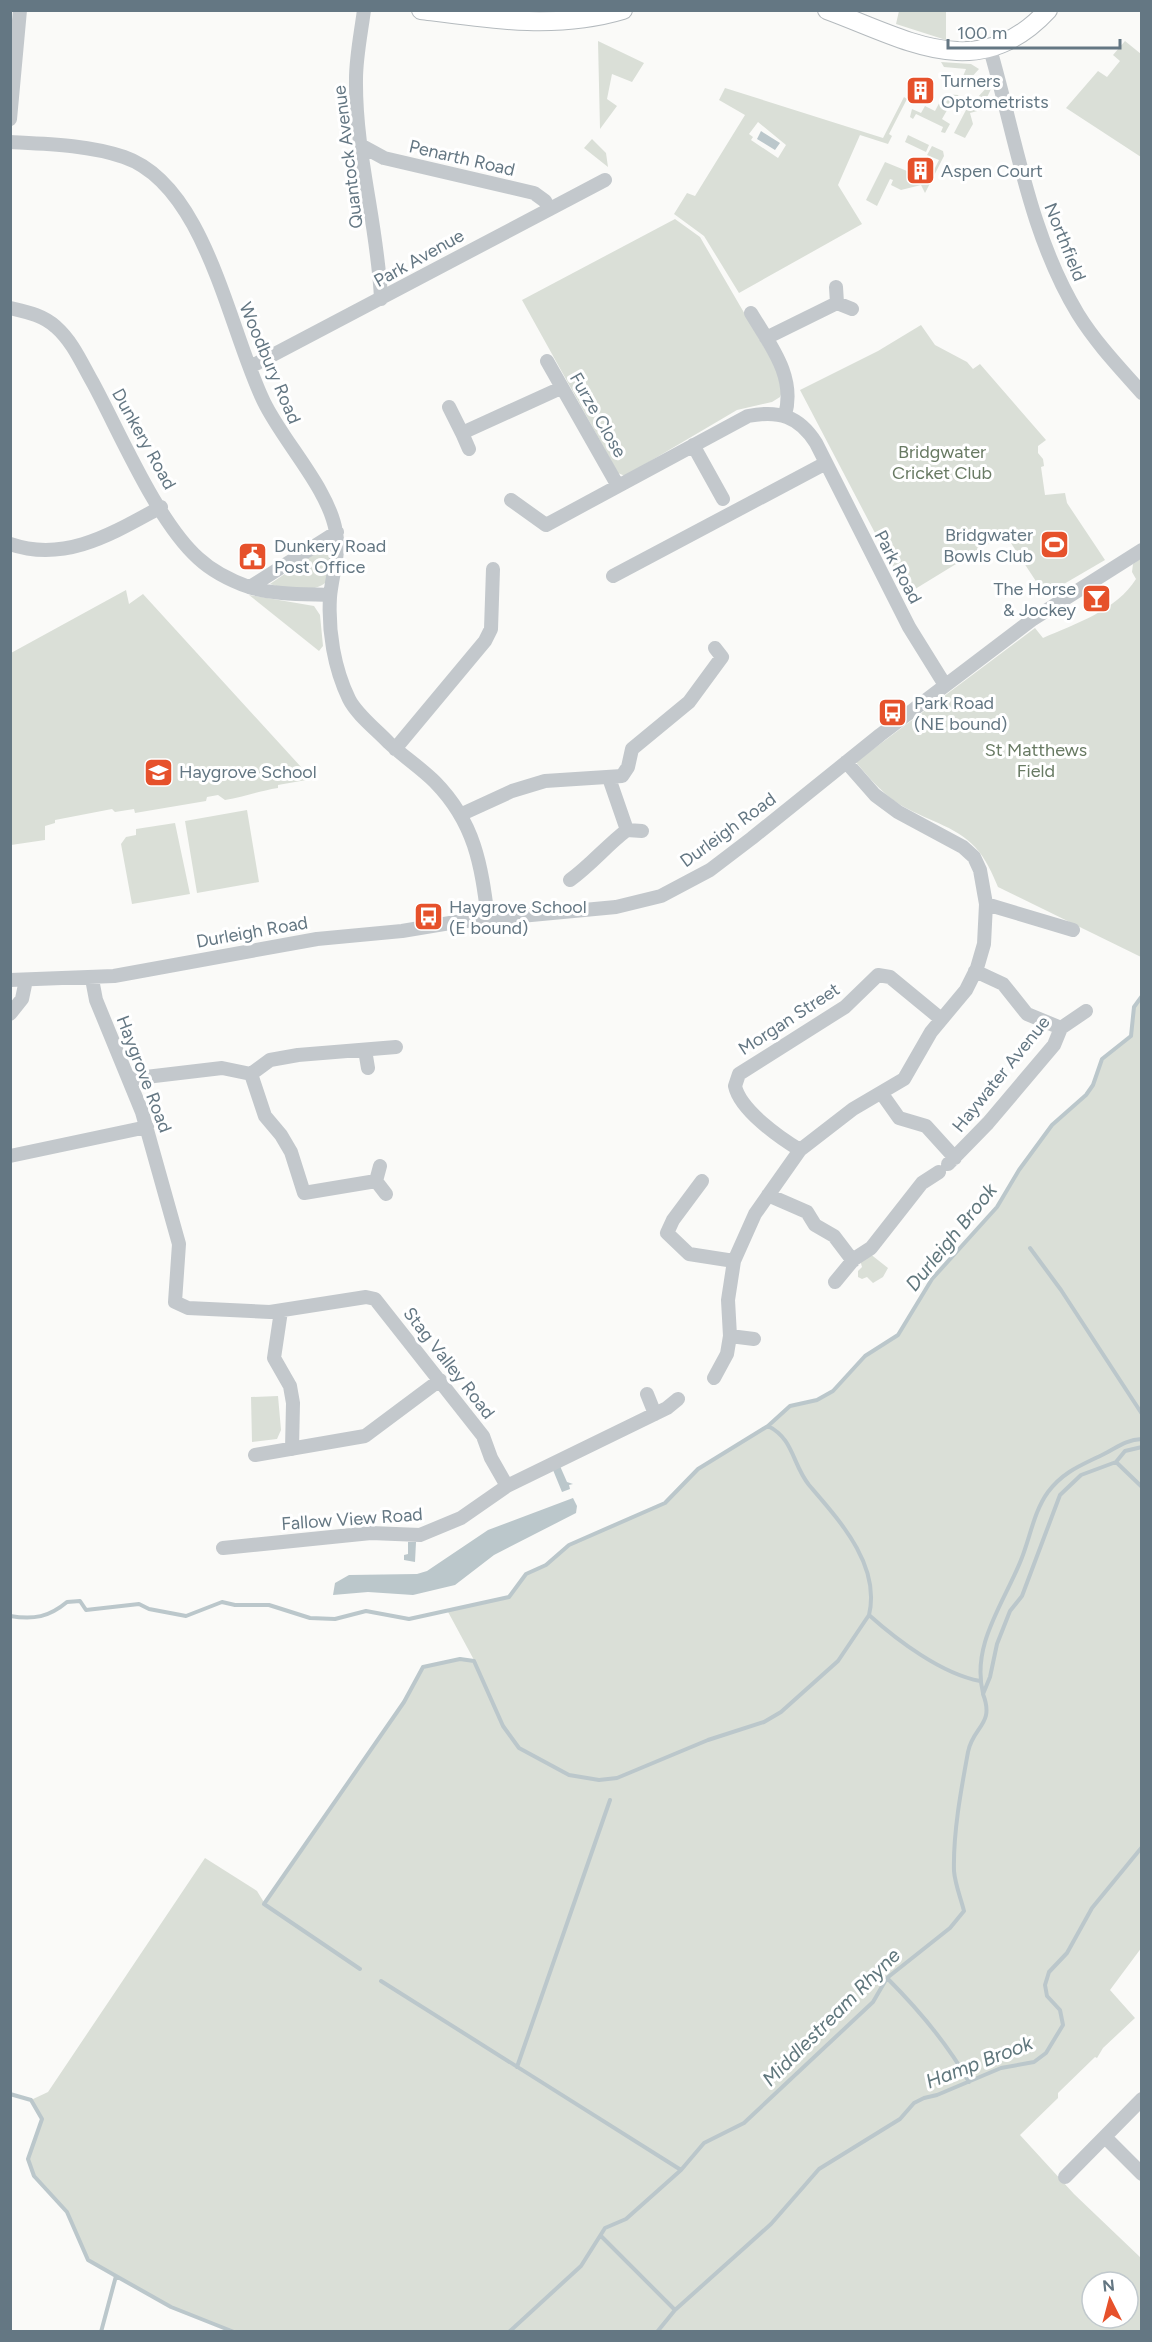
<svg xmlns="http://www.w3.org/2000/svg" width="1152" height="2342" viewBox="0 0 1152 2342" font-family="Figtree,sans-serif">
  <rect width="100%" height="100%" fill="#fafaf8"/>
  <path fill="#dadfd7" fill-rule="evenodd" d="M 899,11 L 946,11 L 946,40 L 896,24 Z
    M 598,41 L 644,63 L 632,82 L 612,74 L 607,99 L 617,106 L 600,129 Z
    M 1125,41 L 1141,54 L 1141,157 L 1066,108 L 1098,71 L 1107,77 L 1120,61 L 1113,55 Z
    M 941,62 L 971,64 L 979,69 L 961,89 L 959,86 L 966,69 L 944,67 Z
    M 988,86 L 991,89 L 981,110 L 970,113 L 973,124 L 965,138 L 954,133 L 966,110 Z
    M 725,88 L 883,138 L 904,97 L 907,99 L 889,134 L 892,136 L 888,144 L 860,135 L 838,185 L 862,224 L 739,293 L 704,236 L 674,214 L 687,193 L 695,196 L 745,115 L 719,100 ZM 758,122 L 786,145 L 778,158 L 751,140 L 753,137 L 749,134 Z
    M 944,94 L 958,95 L 962,102 L 954,98 L 942,119 L 950,124 L 945,133 L 941,132 L 943,127 L 916,114 L 913,119 L 910,117 L 912,109 L 921,113 L 925,106 L 935,111 Z
    M 908,135 L 929,145 L 926,152 L 905,142 Z
    M 592,139 L 606,153 L 608,167 L 584,148 Z
    M 932,146 L 943,151 L 944,156 L 925,193 L 921,185 L 901,190 L 891,185 L 893,180 L 890,179 L 877,206 L 866,200 L 885,162 L 929,180 L 939,160 L 927,155 Z
    M 675,219 L 700,237 L 782,378 L 783,388 L 780,397 L 772,402 L 737,410 L 625,476 L 618,473 L 522,300 Z
    M 921,325 L 935,345 L 967,362 L 973,369 L 980,364 L 1046,440 L 1038,446 L 1038,453 L 1043,459 L 1044,466 L 1041,467 L 1045,495 L 1065,493 L 1067,503 L 1105,560 L 1045,595 L 1005,534 L 907,594 L 800,390 L 878,351 Z
    M 329,544 L 332,549 L 326,582 C 314,594 284,589 270,584 Z
    M 1141,558 L 1141,957 L 998,887 C 992,873 986,859 975,847 C 956,826 923,819 899,804 C 882,793 868,777 856,762 L 1035,628 L 1043,638 C 1075,624 1117,610 1136,579 L 1132,572 L 1133,564 Z
    M 126,590 L 129,604 L 143,594 L 312,779 L 278,785 L 278,788 C 259,791 244,797 225,800 L 218,795 L 207,797 L 206,801 L 135,813 L 134,809 L 115,812 L 112,809 L 55,820 L 55,823 L 45,826 L 45,840 L 11,845 L 11,653 Z
    M 249,595 L 314,606 L 320,615 L 323,646 L 319,651 Z
    M 247,810 L 259,882 L 197,893 L 185,821 Z
    M 175,823 L 190,894 L 132,904 L 121,844 L 126,837 L 136,835 L 136,829 Z
    M 1141,996 L 1142,1947 L 1110,1990 L 1135,2018 L 1103,2048 L 1097,2058 L 1095,2057 L 1058,2093 L 1058,2098 L 1020,2135 L 1074,2194 L 1141,2258 L 1141,2331 L 234,2331 L 171,2307 L 88,2260 L 67,2212 L 34,2176 L 28,2159 L 42,2119 L 31,2100 L 48,2092 L 205,1858 L 257,1891 L 265,1904 L 404,1702 L 423,1667 L 460,1659 L 474,1660 L 447,1610 L 509,1597 L 526,1574 L 546,1565 L 569,1545 L 665,1503 L 698,1469 L 768,1426 L 790,1406 L 817,1400 L 833,1391 L 865,1356 L 898,1335 L 932,1279 L 997,1207 L 1019,1170 L 1052,1125 L 1087,1095 L 1094,1085 L 1102,1059 L 1131,1036 L 1134,1007 ZM 1092,2282 L 1128,2282 L 1128,2318 L 1092,2318 Z
    M 869,1253 L 888,1268 L 883,1277 L 873,1283 L 867,1277 L 862,1279 L 858,1277 L 858,1271 L 862,1267 L 860,1260 Z
    M 278,1396 L 281,1430 L 277,1439 L 252,1442 L 251,1397 Z"/>
  <path fill="#bbc7cb" d="M 761,131 L 780,143 L 775,150 L 757,139 Z
    M 560,1466 L 567,1482 L 573,1484 L 569,1485 L 570,1489 L 562,1492 L 553,1470 Z
    M 573,1498 L 577,1506 L 576,1513 L 494,1555 L 455,1585 L 413,1595 L 368,1592 L 333,1595 L 335,1583 L 349,1575 L 417,1574 L 427,1571 L 488,1530 Z
    M 408,1542 L 416,1542 L 415,1562 L 404,1560 L 404,1555 L 408,1554 Z"/>
  <g fill="none" stroke-linecap="round" stroke-linejoin="round">
    <path stroke="#bbc7cb" stroke-width="4" d="M 1030,1248 L 1061,1290 L 1142,1414
      M 768,1426 C 794,1439 792,1464 809,1485 C 839,1520 881,1565 869,1615 C 898,1641 942,1674 980,1681
      M 1116,1462 L 1142,1487
      M 10,1616 C 34,1620 49,1617 67,1602 L 80,1601 L 86,1610 L 139,1604 L 149,1609 L 186,1616 L 222,1602 L 235,1605 L 269,1605 L 310,1618 L 335,1619 L 366,1611 L 409,1619 L 509,1597 L 526,1574 L 546,1565 L 569,1545 L 665,1503 L 698,1469 L 768,1426 L 790,1406 L 817,1400 L 833,1391 L 865,1356 L 898,1335 L 932,1279 L 997,1207 L 1019,1170 L 1052,1125 L 1086,1095 L 1093,1085 L 1102,1059 L 1131,1036 L 1134,1007 L 1142,996
      M 983,1693 C 971,1645 1004,1603 1021,1560 C 1030,1538 1034,1511 1048,1492 C 1064,1471 1082,1465 1104,1454 C 1118,1447 1125,1440 1142,1439
      M 360,1969 L 264,1904 L 404,1702 L 423,1667 L 460,1659 L 474,1661 L 503,1726 L 519,1748 L 569,1775 L 599,1780 L 617,1778 L 708,1740 L 764,1722 L 781,1712 L 838,1661 L 869,1615
      M 887,1978 C 919,2010 947,2043 969,2082
      M 381,1981 L 681,2170
      M 517,2067 L 610,1800
      M 10,2094 L 31,2100 L 42,2119 L 28,2159 L 34,2176 L 67,2212 L 88,2260 L 116,2276
      M 601,2236 L 675,2310
      M 101,2332 L 116,2276 L 171,2307 L 234,2332
      M 509,2332 L 581,2266 L 605,2228 L 626,2219 L 681,2170 L 704,2143 L 744,2123 L 873,2002 L 887,1978 L 950,1928 L 964,1911 C 961,1899 955,1884 954,1871 C 953,1833 961,1790 968,1752 C 973,1726 995,1725 983,1694 L 990,1677 L 997,1644 L 1010,1611 L 1022,1596 L 1060,1495 L 1081,1475 L 1116,1462 L 1125,1451 L 1142,1447
      M 657,2332 L 675,2310 L 771,2224 L 819,2169 L 900,2119 L 914,2103 L 924,2098 L 937,2095 L 1001,2068 L 1034,2062 L 1046,2053 L 1063,2025 L 1060,2010 L 1047,1996 L 1045,1985 L 1049,1972 L 1067,1953 L 1092,1908 L 1142,1847"/>
    <defs>
      <path id="major" d="M 421,10 C 488,19 557,30 623,10
        M 827,10 C 906,39 978,86 1048,10"/>
    </defs>
    <use href="#major" stroke="#b4babe" stroke-width="20"/>
    <path stroke="#c3c8cc" stroke-width="14" d="M 364,10 C 361,33 356,57 356,79 C 355,153 378,226 381,299
      M 990,49 C 1016,138 1029,233 1078,314 C 1096,343 1119,367 1142,393
      M 10,119 L 20,10
      M 10,142 C 49,144 88,145 124,157 C 206,185 229,331 264,402 C 284,443 329,489 336,532 C 340,554 332,575 330,597 C 328,631 334,668 349,699 C 357,715 377,730 389,743 C 404,757 421,768 435,782 C 475,823 481,864 488,918
      M 362,146 L 384,158 L 534,193 L 545,201 L 549,209
      M 836,287 L 837,303
      M 10,308 C 27,312 43,315 56,327 C 73,342 82,364 93,383 C 120,433 157,521 198,558 C 212,571 232,581 249,587 C 275,595 304,594 330,595
      M 751,313 C 770,345 796,376 785,415
      M 766,338 L 837,303 L 852,309
      M 547,361 L 618,486
      M 250,367 L 605,180
      M 449,407 L 462,433 L 561,388
      M 462,433 L 469,449
      M 693,445 L 723,499
      M 511,500 L 546,525 L 748,416 C 779,410 799,416 816,443 L 909,627 L 945,685
      M 10,544 C 66,563 113,533 161,507
      M 613,576 L 826,463
      M 250,587 L 337,532
      M 395,749 L 485,641 L 491,629 L 493,569
      M 462,814 L 512,791 L 545,781 L 622,776 L 628,767 L 632,749 L 689,702 L 722,657 L 715,648
      M 627,830 L 642,831
      M 570,880 C 591,865 607,845 627,830 L 609,778
      M 986,904 L 1073,930
      M 975,971 L 1003,984 L 1027,1014 L 1061,1028
      M 92,979 L 96,1000 L 142,1112 L 179,1244 L 175,1302 L 188,1308 L 270,1312 L 366,1297 L 375,1299 L 483,1436 L 491,1458 L 507,1486 L 667,1408 L 678,1399
      M 10,980 L 114,976 L 317,939 L 402,931 L 456,922 L 616,907 L 661,896 L 710,870 L 752,838 L 880,735 L 1033,619 L 1142,550
      M 10,1014 L 22,999 L 26,980
      M 365,1050 L 368,1068
      M 251,1074 L 270,1060 L 298,1055 L 396,1047
      M 129,1079 L 222,1068 L 251,1074 L 265,1116 L 281,1135 L 291,1152 L 304,1193 L 376,1181
      M 882,1094 L 899,1118 L 926,1126 L 955,1158
      M 800,1150 C 780,1138 740,1110 735,1086 L 739,1074 L 845,1007 L 878,975 L 890,977 L 941,1019
      M 10,1156 L 147,1127
      M 948,1164 L 988,1123 L 1054,1045 L 1061,1028 L 1086,1011
      M 380,1166 L 376,1181 L 386,1194
      M 702,1181 L 673,1220 L 667,1233 L 689,1254 L 734,1261
      M 768,1195 L 807,1212 L 815,1225 L 834,1236 L 853,1261
      M 835,1282 L 854,1259 L 871,1248 L 922,1183 L 939,1172
      M 281,1311 L 274,1358 L 290,1386 L 293,1403 L 292,1449
      M 730,1336 L 754,1339
      M 714,1378 L 727,1354 L 730,1336 L 728,1300 L 734,1261 L 755,1214 L 800,1150 L 853,1109 L 904,1079 L 931,1032 L 966,990 L 977,968 L 984,944 L 986,904 L 980,870 L 974,857 L 963,847 L 898,812 L 875,795 L 846,762
      M 647,1394 L 655,1414
      M 255,1455 L 365,1436 L 440,1380
      M 223,1548 L 371,1533 L 420,1535 L 461,1518 L 507,1486
      M 1105,2137 L 1142,2174
      M 1065,2177 L 1142,2099"/>
    <use href="#major" stroke="#fff" stroke-width="18"/>
  </g>
  <defs>
    <symbol id="building-square" viewBox="-11 -11 22 22"><rect x="-9" y="-9" width="18" height="18" rx="4" fill="#e6512b" stroke="#fff"/><path d="M-4-6H4V6H1V3H-1V6H-4ZM-2.5-4.3h1.7v1.8h-1.7ZM.8-4.3h1.7v1.8H.8ZM-2.5-1h1.7V.8h-1.7ZM.8-1h1.7V.8H.8Z" fill="#fff"/></symbol>
    <symbol id="stadium-square" viewBox="-11 -11 22 22"><rect x="-9" y="-9" width="18" height="18" rx="4" fill="#e6512b" stroke="#fff"/><path d="M0-5a6.5 5 0 1 0 0 10a6.5 5 0 1 0 0-10ZM-3.5-1.8h7v3.6h-7Z" fill="#fff"/></symbol>
    <symbol id="civic-square" viewBox="-11 -11 22 22"><rect x="-9" y="-9" width="18" height="18" rx="4" fill="#e6512b" stroke="#fff"/><path d="M-.6-6.5H3V-4.5H.6V-3L4-1V1h2V6H-6V1h2V-1L-.6-3ZM-1.2 2.5V6h2.4V2.5Z" fill="#fff"/></symbol>
    <symbol id="bar-square" viewBox="-11 -11 22 22"><rect x="-9" y="-9" width="18" height="18" rx="4" fill="#e6512b" stroke="#fff"/><path d="M-6-5H6L.8 .8V4.5H3.5V6h-7V4.5H-.8V.8Z" fill="#fff"/></symbol>
    <symbol id="bus-square" viewBox="-11 -11 22 22"><rect x="-9" y="-9" width="18" height="18" rx="4" fill="#e6512b" stroke="#fff"/><path d="M-5-6H5V4H4V6H2V4H-2V6H-4V4H-5ZM-3.5-4V0h7V-4ZM-3.5 1.2v1.5H-2V1.2ZM2 1.2v1.5H3.5V1.2Z" fill="#fff"/></symbol>
    <symbol id="school-square" viewBox="-11 -11 22 22"><rect x="-9" y="-9" width="18" height="18" rx="4" fill="#e6512b" stroke="#fff"/><path d="M0-5L7-2L0 1L-7-2ZM-4 1L0 2.5L4 1V4Q0 6-4 4Z" fill="#fff"/></symbol>
  </defs>
  <g fill-rule="evenodd">
    <use href="#building-square" x="904" y="74" width="33" height="33"/>
    <use href="#building-square" x="904" y="154" width="33" height="33"/>
    <use href="#stadium-square" x="1038" y="528" width="33" height="33"/>
    <use href="#civic-square" x="236" y="540" width="33" height="33"/>
    <use href="#bar-square" x="1080" y="582" width="33" height="33"/>
    <use href="#bus-square" x="876" y="696" width="33" height="33"/>
    <use href="#school-square" x="142" y="756" width="33" height="33"/>
    <use href="#bus-square" x="412" y="900" width="33" height="33"/>
  </g>
  <g text-anchor="middle" stroke-width="6" stroke-linejoin="round" paint-order="stroke">
    <g font-size="18" fill="#647783" stroke="#fff" text-anchor="start">
      <text x="941" y="87">Turners<tspan x="941" dy="21">Optometrists</tspan></text>
      <text x="941" y="177">Aspen Court</text>
      <text x="1033" y="541" text-anchor="end">Bridgwater<tspan x="1033" dy="21">Bowls Club</tspan></text>
      <text x="274" y="552">Dunkery Road<tspan x="274" dy="21">Post Office</tspan></text>
      <text x="1076" y="595" text-anchor="end">The Horse<tspan x="1076" dy="21">&amp; Jockey</tspan></text>
      <text x="914" y="709">Park Road<tspan x="914" dy="21">(NE bound)</tspan></text>
      <text x="179" y="778">Haygrove School</text>
      <text x="449" y="913">Haygrove School<tspan x="449" dy="21">(E bound)</tspan></text>
    </g>
    <g font-size="18" fill="#647783" stroke="#fff">
      <text transform="translate(348 157) rotate(-97)" y="6">Quantock Avenue</text>
      <text transform="translate(462 158) rotate(13)" y="6">Penarth Road</text>
      <text transform="translate(1065 242) rotate(68)" y="6">Northfield</text>
      <text transform="translate(419 258) rotate(-29)" y="6">Park Avenue</text>
      <text transform="translate(270 363) rotate(67)" y="6">Woodbury Road</text>
      <text transform="translate(598 415) rotate(60)" y="6">Furze Close</text>
      <text transform="translate(144 439) rotate(61)" y="6">Dunkery Road</text>
      <text transform="translate(898 567) rotate(62)" y="6">Park Road</text>
      <text transform="translate(728 830) rotate(-36)" y="6">Durleigh Road</text>
      <text transform="translate(252 932) rotate(-10)" y="6">Durleigh Road</text>
      <text transform="translate(789 1019) rotate(-33)" y="6">Morgan Street</text>
      <text transform="translate(144 1074) rotate(69)" y="6">Haygrove Road</text>
      <text transform="translate(1001 1074) rotate(-51)" y="6">Haywater Avenue</text>
      <text transform="translate(449 1363) rotate(52)" y="6">Stag Valley Road</text>
      <text transform="translate(352 1519) rotate(-4)" y="6">Fallow View Road</text>
    </g>
    <g font-size="18" fill="#687a63" stroke="#fff">
      <text x="942" y="458">Bridgwater<tspan x="942" dy="21">Cricket Club</tspan></text>
      <text x="1036" y="756">St Matthews<tspan x="1036" dy="21">Field</tspan></text>
    </g>
    <g font-size="20" font-style="italic" fill="#5f767c" stroke="#fff">
      <text transform="translate(951 1237) rotate(-51)" y="7">Durleigh Brook</text>
      <text transform="translate(831 2017) rotate(-45)" y="7">Middlestream Rhyne</text>
      <text transform="translate(979 2062) rotate(-21)" y="7">Hamp Brook</text>
    </g>
  </g>
  <rect width="1152" height="2342" fill="none" stroke="#647783" stroke-width="24"/>
  <g transform="translate(1110 2300) rotate(354)"><circle r="28" fill="#ffffff" stroke="#c1c9cd" stroke-width="1.5"/>
  <path d="M0-4.5L10 22L0 15L-10 22Z" fill="#e6512b"/>
  <text y="-9" font-size="16" font-weight="bold" text-anchor="middle" fill="#647783">N</text>
  </g>
  <path d="M948 39v9h172v-9" fill="none" stroke="#647783" stroke-width="3"/>
  <text x="957" y="39" font-size="18" fill="#647783" stroke="#ffffff" stroke-width="4.5" paint-order="stroke">100 m</text>
</svg>
